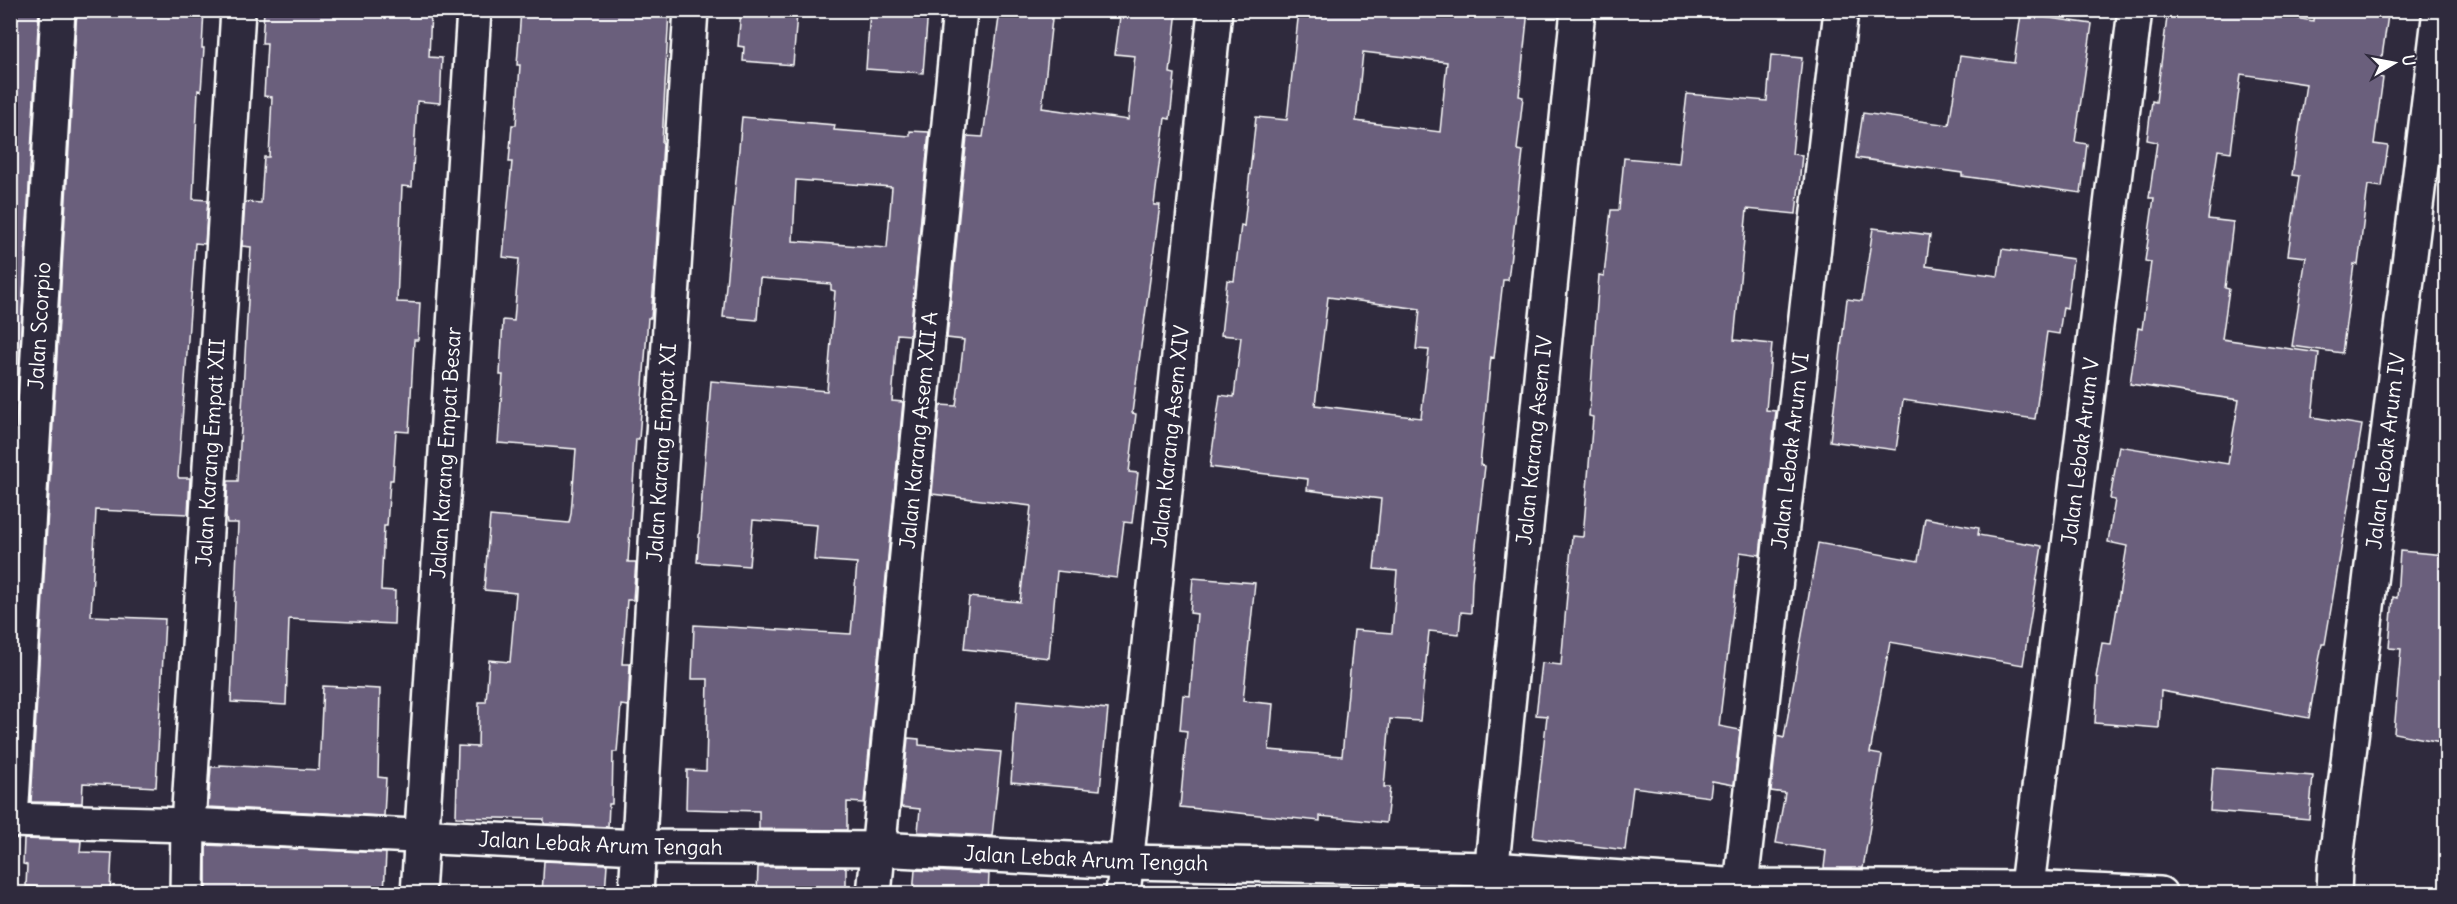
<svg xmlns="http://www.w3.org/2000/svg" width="2457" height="904" viewBox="0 0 2457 904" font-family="Delius,sans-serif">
  <rect width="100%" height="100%" fill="#2f2a3d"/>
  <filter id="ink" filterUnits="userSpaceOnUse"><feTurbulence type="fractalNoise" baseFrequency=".0167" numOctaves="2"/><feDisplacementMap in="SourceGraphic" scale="12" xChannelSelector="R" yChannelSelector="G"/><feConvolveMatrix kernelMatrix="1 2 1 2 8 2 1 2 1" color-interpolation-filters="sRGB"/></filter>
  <g filter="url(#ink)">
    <path fill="#6a5e7b" stroke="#fff" stroke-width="1.5" fill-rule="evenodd" d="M 10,10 L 39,10 L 19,365 L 10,365 L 10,231 L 16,136 L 10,135 Z
      M 77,10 L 160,12 L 160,10 L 204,10 L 202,48 L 204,48 L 201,91 L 198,90 L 193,199 L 208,200 L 205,244 L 195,243 L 178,476 L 179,478 L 190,478 L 188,514 L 96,510 L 91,616 L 165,619 L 156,787 L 83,783 L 82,803 L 31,802 Z
      M 264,10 L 431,10 L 429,57 L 442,58 L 440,103 L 417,101 L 412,187 L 402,186 L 397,302 L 420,303 L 418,340 L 414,340 L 409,432 L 396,431 L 393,480 L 390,480 L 387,526 L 384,526 L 381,590 L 395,591 L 394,624 L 289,619 L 286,705 L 231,702 L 238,523 L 227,523 L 226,516 L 228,481 L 238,481 L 251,247 L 242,246 L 245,202 L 261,203 L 264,157 L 269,157 L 272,97 L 264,96 L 267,43 L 262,43 Z
      M 521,10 L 669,10 L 662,143 L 663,143 L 655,267 L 651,318 L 648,318 L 639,439 L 636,439 L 628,562 L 636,562 L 633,600 L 627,600 L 622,664 L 630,664 L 628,706 L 621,705 L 617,752 L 613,752 L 612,804 L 609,804 L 608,827 L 544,824 L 544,819 L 456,817 L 458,746 L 478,747 L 479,702 L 486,702 L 489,660 L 510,662 L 516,593 L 484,590 L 490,516 L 569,523 L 571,514 L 576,449 L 498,443 L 503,375 L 500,375 L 503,320 L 514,321 L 519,259 L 503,257 L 512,162 L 509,162 L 512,125 L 516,125 L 520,65 L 517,65 Z
      M 741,10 L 797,13 L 793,65 L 743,61 L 744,47 L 738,46 Z
      M 870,10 L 928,10 L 923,73 L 866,69 Z
      M 1000,10 L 1053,10 L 1042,108 L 1128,120 L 1135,56 L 1115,54 L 1121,10 L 1177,10 L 1170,73 L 1175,74 L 1170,119 L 1165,118 L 1154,205 L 1160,205 L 1132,413 L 1136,414 L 1129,472 L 1138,473 L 1132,523 L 1124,522 L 1117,578 L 1057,571 L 1049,658 L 964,649 L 969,597 L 1020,602 L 1031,506 L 932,494 L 940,405 L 956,406 L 964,340 L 947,338 L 967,136 L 983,137 Z
      M 1299,10 L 1528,10 L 1519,96 L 1523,97 L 1517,150 L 1523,151 L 1508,280 L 1503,280 L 1494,358 L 1491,357 L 1480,465 L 1485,466 L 1472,581 L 1471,613 L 1461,612 L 1459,634 L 1429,631 L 1420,721 L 1390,719 L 1384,787 L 1390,787 L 1386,823 L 1320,816 L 1320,821 L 1180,807 L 1187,731 L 1180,730 L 1183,695 L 1190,696 L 1197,614 L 1190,613 L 1193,578 L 1255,583 L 1243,701 L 1273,704 L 1269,750 L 1342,756 L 1354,630 L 1392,633 L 1397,571 L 1374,569 L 1381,499 L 1307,490 L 1308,479 L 1210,467 L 1220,395 L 1234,397 L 1241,337 L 1221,335 L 1227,280 L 1234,281 L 1241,225 L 1244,226 L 1256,117 L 1287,120 ZM 1363,52 L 1447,62 L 1440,132 L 1356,121 ZM 1328,297 L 1420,309 L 1416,349 L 1429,350 L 1421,418 L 1315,405 Z
      M 2168,10 L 2245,10 L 2313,21 L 2314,10 L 2359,10 L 2388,15 L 2379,77 L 2383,78 L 2374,144 L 2388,146 L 2382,187 L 2368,185 L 2358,265 L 2354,264 L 2342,353 L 2292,346 L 2306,257 L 2288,255 L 2299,176 L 2292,175 L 2306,84 L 2241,74 L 2231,152 L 2218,150 L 2208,219 L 2233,222 L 2225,288 L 2229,289 L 2222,339 L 2319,353 L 2312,417 L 2362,425 L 2325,644 L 2322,644 L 2309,718 L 2161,691 L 2159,728 L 2095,723 L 2098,678 L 2096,677 L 2102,643 L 2111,644 L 2127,546 L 2108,542 L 2115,500 L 2110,499 L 2119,446 L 2228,464 L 2239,400 L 2130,384 L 2138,328 L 2142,329 L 2151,262 L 2145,261 L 2154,198 L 2149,198 L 2157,142 L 2147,140 L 2152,101 L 2156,102 Z
      M 2021,14 L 2092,24 L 2075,142 L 2087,144 L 2081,193 L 1962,176 L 1962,173 L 1856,158 L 1863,113 L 1949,125 L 1960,56 L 2014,63 Z
      M 1771,55 L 1802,58 L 1792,154 L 1802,155 L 1796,214 L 1747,209 L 1734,340 L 1772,344 L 1766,410 L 1776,411 L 1760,555 L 1740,552 L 1719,726 L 1740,730 L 1734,785 L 1712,781 L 1710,797 L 1633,787 L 1625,850 L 1533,838 L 1547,716 L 1536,715 L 1542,663 L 1561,665 L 1572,536 L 1583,537 L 1593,417 L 1589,416 L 1599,275 L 1604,276 L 1611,210 L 1619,210 L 1624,158 L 1679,163 L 1687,94 L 1767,101 Z
      M 742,117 L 835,125 L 834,130 L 910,136 L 910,131 L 929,132 L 910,335 L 897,334 L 892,401 L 903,402 L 864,803 L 847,802 L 847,830 L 759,829 L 759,811 L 686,809 L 687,770 L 706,771 L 708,679 L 692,679 L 694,625 L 851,634 L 857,563 L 814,560 L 817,525 L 753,520 L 749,566 L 697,562 L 711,381 L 827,391 L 835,291 L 831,290 L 831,284 L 760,278 L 757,320 L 723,317 ZM 796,180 L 892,187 L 887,248 L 793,241 Z
      M 1873,228 L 1930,235 L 1926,266 L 1998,276 L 2002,249 L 2073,259 L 2067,308 L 2063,307 L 2059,334 L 2047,332 L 2035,419 L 1903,400 L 1896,450 L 1830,441 L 1847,299 L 1862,301 Z
      M 1925,518 L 1979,528 L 1978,535 L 2042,546 L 2023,665 L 1890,642 L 1870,753 L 1882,755 L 1863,868 L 1824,868 L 1826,851 L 1776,843 L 1785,793 L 1771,791 L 1777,736 L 1784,738 L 1818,543 L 1918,561 Z
      M 2400,551 L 2446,555 L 2446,743 L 2394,733 L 2401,649 L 2389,648 L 2393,597 L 2397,598 Z
      M 323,686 L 380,689 L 378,777 L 386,778 L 384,816 L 208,807 L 211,767 L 220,767 L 220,765 L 319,770 Z
      M 1017,700 L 1108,709 L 1100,790 L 1011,782 Z
      M 908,738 L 919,739 L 919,745 L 1001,752 L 992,836 L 918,832 L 920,809 L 901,807 Z
      M 2213,768 L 2313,776 L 2309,819 L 2210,811 Z
      M 24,839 L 81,841 L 80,852 L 112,853 L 110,892 L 26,886 L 27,865 L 23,864 Z
      M 206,845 L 386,853 L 384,894 L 206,894 Z
      M 544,861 L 607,864 L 605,894 L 542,894 Z
      M 758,867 L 846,867 L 846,894 L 757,894 Z
      M 915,870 L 989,874 L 988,894 L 913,894 Z"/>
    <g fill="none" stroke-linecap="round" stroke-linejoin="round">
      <defs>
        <g id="minor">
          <path id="s1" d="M 10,820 L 188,825 L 638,847 L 878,849 L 1126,862 L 1492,869 L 1741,886 L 2026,888 L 2160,894"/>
          <path id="s2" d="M 11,820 L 58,10"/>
          <path id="s3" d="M 187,894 L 188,825 L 238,10"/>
          <path id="s4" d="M 418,894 L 474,10"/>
          <path id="s5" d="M 636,894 L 657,525 L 691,10"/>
          <path id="s6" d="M 874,894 L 960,10"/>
          <path id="s7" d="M 1123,894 L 1215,10"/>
          <path id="s8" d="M 1489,894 L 1578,10"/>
          <path id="s9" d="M 1740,894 L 1841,10"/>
          <path id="s10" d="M 2026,894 L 2135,10"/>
          <path id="s11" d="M 2334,894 L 2335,868 L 2440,10"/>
        </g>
      </defs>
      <use href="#minor" stroke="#fff" stroke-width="38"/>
      <use href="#minor" stroke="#2f2a3d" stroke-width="33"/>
    </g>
  </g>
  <g text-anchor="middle" stroke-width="4.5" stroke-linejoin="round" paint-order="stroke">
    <g font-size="21" fill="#fff" stroke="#2f2a3d">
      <text dy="7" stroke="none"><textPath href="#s2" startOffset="495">Jalan Scorpio</textPath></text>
      <text dy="7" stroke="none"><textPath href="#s6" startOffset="466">Jalan Karang Asem XII A</textPath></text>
      <text dy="7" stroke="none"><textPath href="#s7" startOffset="460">Jalan Karang Asem XIV</textPath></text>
      <text dy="7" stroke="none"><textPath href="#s8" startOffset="456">Jalan Karang Asem IV</textPath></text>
      <text dy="7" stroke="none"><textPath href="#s3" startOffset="442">Jalan Karang Empat XII</textPath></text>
      <text dy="7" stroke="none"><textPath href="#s4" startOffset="442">Jalan Karang Empat Besar</textPath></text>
      <text dy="7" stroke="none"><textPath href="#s5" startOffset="442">Jalan Karang Empat XI</textPath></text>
      <text dy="7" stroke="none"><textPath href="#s9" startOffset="446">Jalan Lebak Arum VI</textPath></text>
      <text dy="7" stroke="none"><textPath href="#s10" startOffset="446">Jalan Lebak Arum V</textPath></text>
      <text dy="7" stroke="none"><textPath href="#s11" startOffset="446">Jalan Lebak Arum IV</textPath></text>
      <text dy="7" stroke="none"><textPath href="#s1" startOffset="591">Jalan Lebak Arum Tengah</textPath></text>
      <text dy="7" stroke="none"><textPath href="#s1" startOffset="1077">Jalan Lebak Arum Tengah</textPath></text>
    </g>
  </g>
  <rect width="2457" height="904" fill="none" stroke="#2f2a3d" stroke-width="36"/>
  <rect x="18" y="18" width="2421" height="868" fill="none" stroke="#fff" stroke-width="2" filter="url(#ink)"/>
  <g transform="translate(2394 63) rotate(80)" stroke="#2f2a3d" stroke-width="4.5" paint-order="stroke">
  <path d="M0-4.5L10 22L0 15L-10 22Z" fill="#ffffff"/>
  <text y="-9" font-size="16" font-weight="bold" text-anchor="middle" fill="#ffffff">U</text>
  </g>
</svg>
